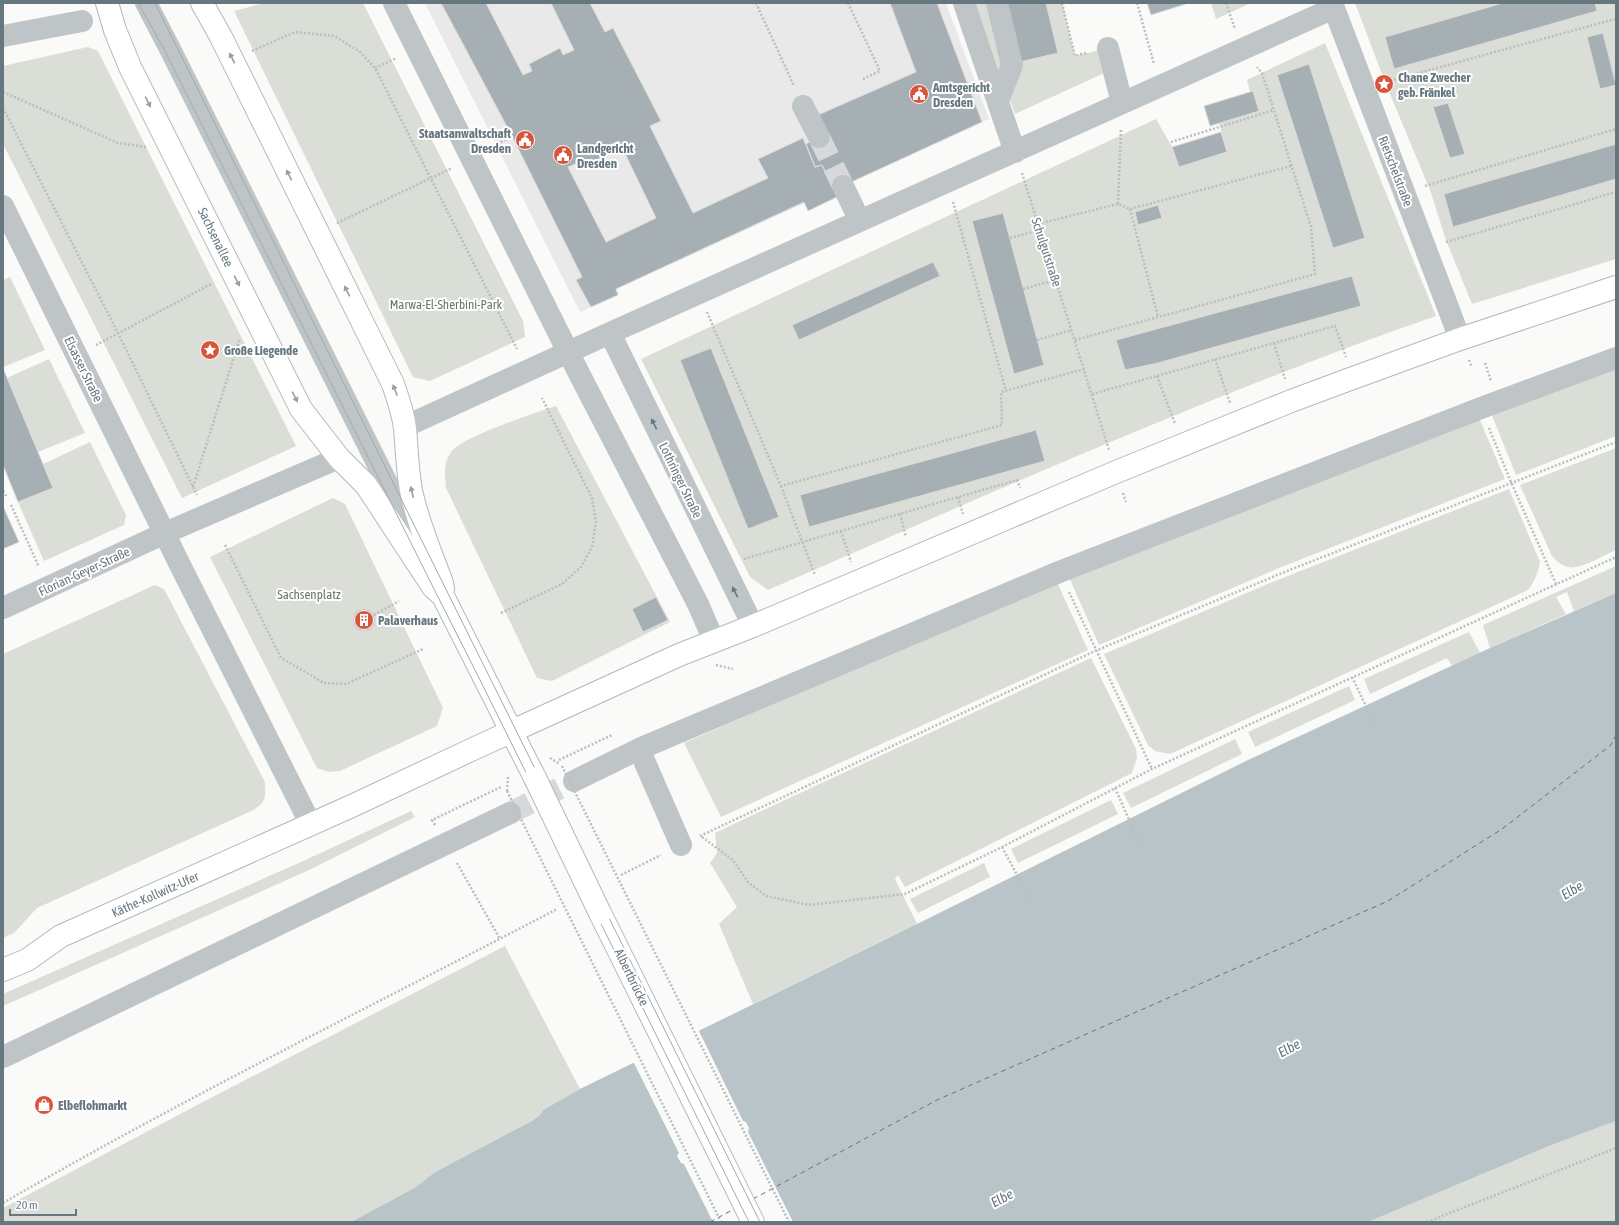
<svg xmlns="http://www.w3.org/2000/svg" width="1619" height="1225" viewBox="0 0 1619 1225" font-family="'Asap Condensed',sans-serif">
  <rect width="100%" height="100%" fill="#fafaf8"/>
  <path fill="#e8e9e8" d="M 425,3 L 946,3 L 989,119 L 616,289 L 618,295 L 580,312 Z"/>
  <path fill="#daded7" d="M 265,3 L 363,3 L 523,321 L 525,337 L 430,381 L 413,377 L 234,11 Z
    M 975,3 L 1062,3 L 1075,56 L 1108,48 L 1113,69 L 1015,114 Z
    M 1211,3 L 1251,3 L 1216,19 Z
    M 1355,3 L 1616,3 L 1616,259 L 1472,304 L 1446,240 L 1430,190 L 1385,82 Z
    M 1325,43 L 1436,316 C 1208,395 989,494 768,590 L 750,577 L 641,359 L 1156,119 L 1172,147 L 1179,167 L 1227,152 L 1219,123 L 1259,111 L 1253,91 L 1250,92 L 1247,80 Z
    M 88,47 L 98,51 L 296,446 L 182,498 L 3,144 L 3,66 Z
    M 10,277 L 45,350 L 3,367 L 3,280 Z
    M 49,359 L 85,433 L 38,452 L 7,378 Z
    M 1616,368 L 1616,436 L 1516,475 L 1491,413 Z
    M 556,406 L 670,622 L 552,681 L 537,678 L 446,488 C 445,475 443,463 451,452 C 461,437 535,413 556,406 Z
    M 1479,418 L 1505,479 L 1279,568 L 1099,645 L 1068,575 Z
    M 90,442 L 126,515 L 124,525 L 44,561 L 18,502 L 53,488 L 43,464 Z
    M 1616,448 L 1616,550 C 1604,555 1580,570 1568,567 C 1561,565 1557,561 1552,556 L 1520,485 Z
    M 1509,489 L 1540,562 C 1538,573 1535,581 1528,590 L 1170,754 L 1155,751 L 1148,745 L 1104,654 L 1270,583 Z
    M 333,498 L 345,504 L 443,708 L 437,726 L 340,771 L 329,772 L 317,768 L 210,557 Z
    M 1616,566 L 1616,593 L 1574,611 L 1567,592 L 1556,597 L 1566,614 L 1490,648 L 1483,625 Z
    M 1056,580 L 1088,650 L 721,817 L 684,743 Z
    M 155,585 L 164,589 L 265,782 C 266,800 265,804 249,812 L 37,908 L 14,933 L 3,938 L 3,654 Z
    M 1469,632 L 1480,653 L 1452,666 L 1447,658 L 1370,694 L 1364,679 Z
    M 1091,658 L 1136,749 L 1137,758 L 1132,773 L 905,887 L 898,875 L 895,879 L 917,924 L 753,1004 L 719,924 L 737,907 L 710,863 L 717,853 L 715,833 L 757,813 Z
    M 1349,686 L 1355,700 L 1255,747 L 1248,732 Z
    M 1235,739 L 1242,754 L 1131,808 L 1123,793 Z
    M 1111,800 L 1118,814 L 1018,863 L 1011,849 Z
    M 411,811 L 415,817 L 307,871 L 3,1006 L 3,994 L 301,862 Z
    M 984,863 L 990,877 L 918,913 L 910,899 Z
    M 505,946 L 580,1089 L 543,1110 L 540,1115 L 532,1121 L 435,1172 L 416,1187 L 351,1222 L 3,1222 L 3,1208 L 201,1103 Z
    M 1616,1121 L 1616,1222 L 1368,1222 L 1549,1146 Z"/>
  <path fill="#b8c4c8" d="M 1616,593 L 1616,1121 L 1549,1146 L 1368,1222 L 351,1222 L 416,1187 L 435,1172 L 532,1121 L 540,1115 L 543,1110 L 580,1089 L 917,924 L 1248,760 L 1490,648 Z"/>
  <path fill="#fafaf8" d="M 698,1029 L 743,1121 L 746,1122 L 749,1128 L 748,1132 L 793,1222 L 713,1222 L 684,1164 L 681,1163 L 677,1156 L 679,1153 L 633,1061 Z"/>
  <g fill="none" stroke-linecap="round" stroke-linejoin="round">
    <path stroke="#62757a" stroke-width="1" stroke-dasharray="5 4" stroke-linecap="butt" d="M 753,1199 L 937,1100 L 1388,901 L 1502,829 L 1611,745 L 1616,735
      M 710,1222 L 734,1209"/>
  </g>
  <path fill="#a6afb4" stroke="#dcdcda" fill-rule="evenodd" d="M 441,3 L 486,3 L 523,75 L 532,71 L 529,64 L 560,48 L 563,55 L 574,50 L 551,3 L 590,3 L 605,32 L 613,28 L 661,121 L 650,126 L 693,213 L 768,178 L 758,159 L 803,138 L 815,167 L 822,165 L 837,197 L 808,211 L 804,202 L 616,289 L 618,295 L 591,307 L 576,280 L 582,277 L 512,136 ZM 619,141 L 656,218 L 606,242 L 568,167 L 578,163 L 580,168 L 612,152 L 608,146 Z
    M 890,3 L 937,3 L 982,122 L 834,190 L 822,165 L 815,167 L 806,144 L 826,134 L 818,115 L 916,72 Z
    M 1005,3 L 1046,3 L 1058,53 L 1020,62 Z
    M 1147,3 L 1189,3 L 1151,15 Z
    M 1503,3 L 1595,3 L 1597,11 L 1394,69 L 1385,37 Z
    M 1603,33 L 1616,85 L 1600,89 L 1587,37 Z
    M 1309,64 L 1365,238 L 1333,248 L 1277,75 Z
    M 1253,91 L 1259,111 L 1210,126 L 1204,106 Z
    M 1448,103 L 1465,154 L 1450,158 L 1433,107 Z
    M 1221,132 L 1227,152 L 1179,167 L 1172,147 Z
    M 1616,144 L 1616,179 L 1453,227 L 1444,194 Z
    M 1158,205 L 1162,218 L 1138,225 L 1135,212 Z
    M 1003,213 L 1044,365 L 1014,374 L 972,221 Z
    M 933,262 L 940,276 L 799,340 L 792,325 Z
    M 1352,276 L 1361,306 L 1158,363 L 1125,370 L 1116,340 Z
    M 711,348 L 779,517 L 748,529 L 680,360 Z
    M 3,368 L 53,488 L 18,502 L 3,465 Z
    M 1036,430 L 1045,461 L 809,527 L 800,495 Z
    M 3,506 L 19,542 L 3,549 Z
    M 656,597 L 668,620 L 643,632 L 632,609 Z
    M353 620a11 11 0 1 1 22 0a11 11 0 1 1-22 0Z"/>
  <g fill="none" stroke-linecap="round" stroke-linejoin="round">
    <path stroke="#d5d9da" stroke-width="22" stroke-dasharray="22 11" stroke-linecap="butt" d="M 819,137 L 843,186
      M 510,813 L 574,781"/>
    <defs>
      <path id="major" d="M 107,3 L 115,30 L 130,67 L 301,409 L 339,458 L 366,485 L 433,587 L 443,596 L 535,778
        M 202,3 L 221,37 L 393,384 C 398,398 403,413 405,428 C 407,449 407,469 411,490 C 417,521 431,553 442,583 L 443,589
        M 600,913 L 753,1222
        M 3,970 L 27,960 L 61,936 L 354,805 L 473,749 L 679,655 L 753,626 L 1116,472 L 1291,401 L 1353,378 L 1460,339 L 1616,287"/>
    </defs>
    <use href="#major" stroke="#b3b9bc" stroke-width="24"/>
    <path stroke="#babec0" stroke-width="2.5" stroke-dasharray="2 2" stroke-linecap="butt" d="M 756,3 L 794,86
      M 848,3 L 880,71 L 863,79
      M 1062,3 L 1075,56 L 1086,53
      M 1137,3 L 1154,64
      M 1226,3 L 1235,29
      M 252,51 L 295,32 L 334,36 L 359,51 L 375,68 L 517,349
      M 375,68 L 397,58
      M 1386,82 L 1615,19
      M 3,92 L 118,143 L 146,147
      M 3,108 L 118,333 L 197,495
      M 1171,142 L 1274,110
      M 490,148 L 512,136
      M 1022,173 L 1109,450
      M 1425,186 L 1616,129
      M 953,202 L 1006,391
      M 1118,204 L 1121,129
      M 1130,209 L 1158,317
      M 337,223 L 452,168
      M 1038,224 L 1118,204 L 1130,209 L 1291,166
      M 1010,238 L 1040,230
      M 1446,242 L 1616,192
      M 1023,289 L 1056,280
      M 707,312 L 781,486 L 1002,425 L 1001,392 L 1084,369
      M 1037,340 L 1072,330
      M 1075,340 L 1315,274 L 1311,227 L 1262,73 L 1257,67
      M 1274,343 L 1285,379
      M 96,345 L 213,283
      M 1215,359 L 1230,403
      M 1469,360 L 1472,367
      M 1485,363 L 1491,381
      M 1157,376 L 1175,424
      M 1092,394 L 1335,326 L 1346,357
      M 1489,428 L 1511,482 L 1556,584
      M 781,486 L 815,575
      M 193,487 L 240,338
      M 3,491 L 7,497
      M 1123,493 L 1126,502
      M 958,497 L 963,514
      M 11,505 L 39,567
      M 900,514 L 906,537
      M 841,531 L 851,562
      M 225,545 L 281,658 L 324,683 L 346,684 L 423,649
      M 744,559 L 1017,480 L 1020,488
      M 1069,592 L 1152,769
      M 501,613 L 562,584 L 581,567 L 592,547 L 596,522 L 592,498 L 542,398
      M 374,615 L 399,601
      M 716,665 L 733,669
      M 1352,677 L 1378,731
      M 550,758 L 560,764
      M 559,760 L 612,735
      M 1115,788 L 1142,849
      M 507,791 L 508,776
      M 435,825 L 432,820 L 501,787
      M 700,836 L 1095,651 L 1287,571 L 1616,442
      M 702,837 L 733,860 L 748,882 L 766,896 L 809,905 L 905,894 L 1002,847 L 1152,769 L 1616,557
      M 1002,847 L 1031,901
      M 457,863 L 500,939
      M 621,875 L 661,855
      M 3,1203 C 184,1098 372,1006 557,909
      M 1427,1222 L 1616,1148"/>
    <path stroke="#bfc4c7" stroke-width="22" d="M 146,3 L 169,47 L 426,561
      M 394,3 L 568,352 L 698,604 L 714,641
      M 964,3 L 1015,152
      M 997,3 L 1012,65 L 998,101
      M 1332,3 L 1460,339
      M 3,36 L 82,21
      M 1108,48 L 1122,103
      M 803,106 L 819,137
      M 843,186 L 860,221
      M 3,206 L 181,567 L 311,825
      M 610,333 L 753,626
      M 404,427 L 610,333 L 1334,8
      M 3,608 L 165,533 L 339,458
      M 574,781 L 639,749
      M 681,845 L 639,749 L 1059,572 L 1481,408 L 1616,358
      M 3,1057 L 510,813"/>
    <use href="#major" stroke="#fff" stroke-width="22"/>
    <path stroke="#a1a9ad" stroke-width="1" d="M 138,3 L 164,49 L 433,587 L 481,682 L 749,1222
      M 155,3 L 760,1222"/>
    <defs>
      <path id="major-bridge" d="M 535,778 L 600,913"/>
    </defs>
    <use href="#major-bridge" stroke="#b3b9bc" stroke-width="24" stroke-linecap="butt"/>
    <path stroke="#babec0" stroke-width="2.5" stroke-dasharray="2 2" stroke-linecap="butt" d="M 562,766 L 789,1222
      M 507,791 L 721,1222"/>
    <use href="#major-bridge" stroke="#fff" stroke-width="22"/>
  </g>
  <defs><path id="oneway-solid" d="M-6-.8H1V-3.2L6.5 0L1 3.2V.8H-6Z"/></defs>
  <g fill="#94a0a6">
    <use href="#oneway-solid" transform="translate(232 58) rotate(-116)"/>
    <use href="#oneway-solid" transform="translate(148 102) rotate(63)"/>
    <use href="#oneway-solid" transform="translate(289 175) rotate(-116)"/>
    <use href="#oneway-solid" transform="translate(237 281) rotate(63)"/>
    <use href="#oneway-solid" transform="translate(347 291) rotate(-117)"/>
    <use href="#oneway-solid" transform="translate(395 390) rotate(-111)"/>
    <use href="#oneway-solid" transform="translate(295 397) rotate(63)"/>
    <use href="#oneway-solid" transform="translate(412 492) rotate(-103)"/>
  </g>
  <g fill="#667780">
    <use href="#oneway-solid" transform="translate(654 424) rotate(-116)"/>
    <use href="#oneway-solid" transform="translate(735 592) rotate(-117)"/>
  </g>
  <defs>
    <symbol id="sight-disc" viewBox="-11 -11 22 22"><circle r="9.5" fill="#d6553b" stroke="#fff"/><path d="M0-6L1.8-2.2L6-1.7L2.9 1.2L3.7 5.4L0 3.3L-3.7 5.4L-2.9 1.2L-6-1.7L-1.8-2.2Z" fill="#fff"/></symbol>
    <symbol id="civic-disc" viewBox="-11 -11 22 22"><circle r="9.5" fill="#d6553b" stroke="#fff"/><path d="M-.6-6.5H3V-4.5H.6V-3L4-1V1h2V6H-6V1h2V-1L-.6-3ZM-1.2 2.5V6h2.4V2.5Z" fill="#fff"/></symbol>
    <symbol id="building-disc" viewBox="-11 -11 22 22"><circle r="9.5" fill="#d6553b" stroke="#fff"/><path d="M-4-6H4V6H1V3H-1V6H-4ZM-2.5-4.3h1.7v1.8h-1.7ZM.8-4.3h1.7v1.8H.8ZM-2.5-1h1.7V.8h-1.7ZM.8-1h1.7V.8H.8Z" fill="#fff"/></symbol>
    <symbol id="shop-disc" viewBox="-11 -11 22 22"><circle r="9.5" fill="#d6553b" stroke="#fff"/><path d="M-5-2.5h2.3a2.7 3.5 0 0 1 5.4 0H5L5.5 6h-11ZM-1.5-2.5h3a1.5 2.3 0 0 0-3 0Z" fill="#fff"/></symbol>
  </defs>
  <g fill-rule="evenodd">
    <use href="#sight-disc" x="1373" y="73" width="22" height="22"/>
    <use href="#civic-disc" x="908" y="83" width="22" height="22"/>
    <use href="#civic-disc" x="514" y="129" width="22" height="22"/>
    <use href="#civic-disc" x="552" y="144" width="22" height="22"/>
    <use href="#sight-disc" x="199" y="339" width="22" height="22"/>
    <use href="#building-disc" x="353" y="609" width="22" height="22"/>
    <use href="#shop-disc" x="33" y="1094" width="22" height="22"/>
  </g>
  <g text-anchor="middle" stroke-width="4" stroke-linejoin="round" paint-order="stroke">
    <g font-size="13" font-weight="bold" fill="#667780" stroke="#fff" text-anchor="start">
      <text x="1398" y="82">Chane Zwecher<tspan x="1398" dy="15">geb. Fränkel</tspan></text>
      <text x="933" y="92">Amtsgericht<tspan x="933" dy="15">Dresden</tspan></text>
      <text x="511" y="138" text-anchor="end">Staatsanwaltschaft<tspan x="511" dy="15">Dresden</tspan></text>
      <text x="577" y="153">Landgericht<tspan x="577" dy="15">Dresden</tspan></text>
      <text x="224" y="355">Große Liegende</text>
      <text x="378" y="625">Palaverhaus</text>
      <text x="58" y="1110">Elbeflohmarkt</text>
    </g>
    <g font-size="13" fill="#667780" stroke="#fff">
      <text transform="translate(1396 171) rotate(69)" y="5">Rietschelstraße</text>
      <text transform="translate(216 237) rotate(64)" y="5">Sachsenallee</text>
      <text transform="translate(1047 252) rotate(72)" y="5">Schulgutstraße</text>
      <text transform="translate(84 369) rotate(64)" y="5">Elsasser Straße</text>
      <text transform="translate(681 480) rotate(64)" y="5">Lothringer Straße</text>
      <text transform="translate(84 571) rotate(-25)" y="5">Florian-Geyer-Straße</text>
      <text transform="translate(155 894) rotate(-24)" y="5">Käthe-Kollwitz-Ufer</text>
      <text transform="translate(632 977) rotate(64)" y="5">Albertbrücke</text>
    </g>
    <g font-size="13" fill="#6a7966" stroke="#fff">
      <text x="446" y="309">Marwa-El-Sherbini-Park</text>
      <text x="309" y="599">Sachsenplatz</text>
    </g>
    <g font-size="14" font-style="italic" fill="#62757a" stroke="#fff">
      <text transform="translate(1572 890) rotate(-30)" y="5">Elbe</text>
      <text transform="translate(1289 1048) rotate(-28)" y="5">Elbe</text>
      <text transform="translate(1002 1198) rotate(-28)" y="5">Elbe</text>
    </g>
  </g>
  <rect width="1619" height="1225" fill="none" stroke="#667780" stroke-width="8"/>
  <path d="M10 1209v6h66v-6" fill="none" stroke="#667780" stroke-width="2"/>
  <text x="16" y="1209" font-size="12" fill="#667780" stroke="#ffffff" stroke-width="3" paint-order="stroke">20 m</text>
</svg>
